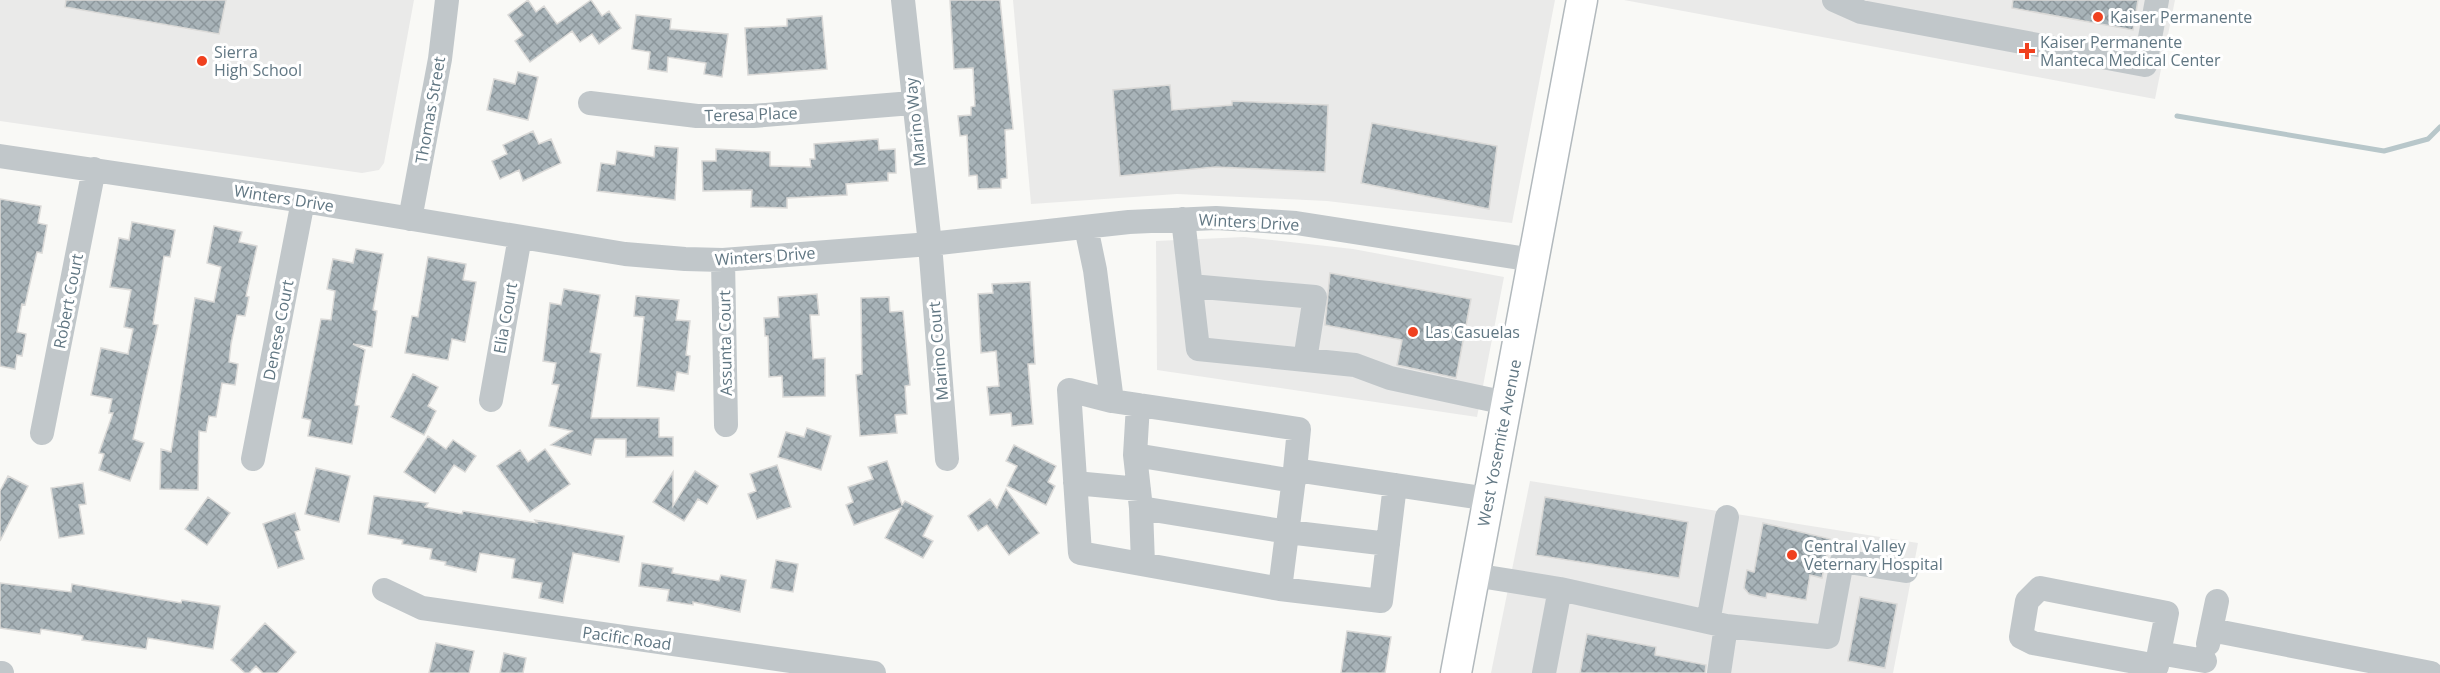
<svg xmlns="http://www.w3.org/2000/svg" width="2440" height="673" viewBox="0 0 2440 673" font-family="'Open Sans',sans-serif">
  <defs>
    <pattern id="building-cross-hatch" width="8" height="8" patternUnits="userSpaceOnUse" patternTransform="scale(1.5)"><rect width="8" height="8" fill="#a8b3b8"/><path d="M0 0l8 8M0 8l8-8" fill="none" stroke="#8c969b"/></pattern>
  </defs>
  <rect width="100%" height="100%" fill="#f9f9f6"/>
  <path fill="#eaeae9" d="M 0,0 L 414,0 L 384,163 L 379,170 L 362,173 L 0,121 Z
    M 1013,0 L 1555,0 L 1512,223 L 1327,201 L 1177,194 L 1031,204 Z
    M 1624,0 L 2175,0 L 2155,99 Z
    M 1244,237 L 1353,249 L 1504,277 L 1477,417 L 1157,370 L 1156,241 Z
    M 1530,481 L 1918,543 L 1893,673 L 1491,673 Z"/>
  <g fill="none" stroke-linecap="round" stroke-linejoin="round">
    <path stroke="#b8c7ca" stroke-width="5" d="M 2177,116 L 2384,151 L 2428,139 L 2440,127"/>
  </g>
  <path fill="url(#building-cross-hatch)" stroke="#dbdad8" stroke-width="1.5" d="M 66,0 L 226,0 L 219,34 L 65,7 Z
    M 528,0 L 536,12 L 544,6 L 557,24 L 591,0 L 602,16 L 609,11 L 621,28 L 599,44 L 592,34 L 580,42 L 572,31 L 530,62 L 515,41 L 523,35 L 508,15 Z
    M 950,0 L 1000,0 L 1013,129 L 1005,130 L 1007,178 L 1001,179 L 1001,188 L 978,189 L 977,175 L 969,176 L 967,135 L 960,136 L 958,116 L 971,115 L 971,107 L 975,106 L 973,68 L 954,69 Z
    M 2013,0 L 2138,0 L 2133,30 L 2012,8 Z
    M 636,15 L 671,19 L 670,29 L 728,34 L 722,77 L 704,74 L 706,63 L 668,57 L 667,72 L 648,69 L 650,52 L 632,49 Z
    M 822,16 L 827,69 L 748,75 L 745,28 L 787,26 L 787,19 Z
    M 518,72 L 538,77 L 528,120 L 487,110 L 494,79 L 515,84 Z
    M 1170,85 L 1172,110 L 1232,105 L 1232,101 L 1328,105 L 1325,172 L 1215,167 L 1120,176 L 1113,90 Z
    M 1372,123 L 1497,146 L 1489,209 L 1361,183 Z
    M 533,131 L 539,144 L 551,139 L 561,163 L 523,181 L 519,170 L 500,179 L 492,161 L 507,154 L 503,145 Z
    M 878,139 L 879,150 L 895,149 L 896,173 L 888,173 L 888,181 L 846,184 L 847,195 L 787,198 L 787,208 L 751,207 L 752,190 L 703,191 L 702,161 L 716,161 L 716,149 L 770,152 L 770,166 L 811,167 L 810,159 L 815,159 L 814,144 Z
    M 655,146 L 678,148 L 675,200 L 597,191 L 601,163 L 615,165 L 617,151 L 654,157 Z
    M 0,199 L 41,206 L 38,223 L 47,225 L 42,253 L 37,252 L 25,305 L 22,304 L 17,332 L 26,334 L 22,356 L 17,355 L 15,369 L 0,366 Z
    M 132,222 L 175,230 L 170,257 L 164,256 L 153,324 L 158,325 L 133,439 L 144,443 L 130,481 L 99,470 L 104,454 L 99,453 L 113,413 L 109,413 L 112,399 L 91,395 L 101,348 L 128,354 L 133,329 L 124,327 L 131,290 L 110,287 L 119,238 L 129,240 Z
    M 214,226 L 242,232 L 239,242 L 257,246 L 246,296 L 249,297 L 245,316 L 237,315 L 231,344 L 229,362 L 238,364 L 235,385 L 222,383 L 216,417 L 209,416 L 206,432 L 199,431 L 198,490 L 160,489 L 161,449 L 171,452 L 195,298 L 214,302 L 221,267 L 207,263 Z
    M 356,249 L 383,254 L 373,310 L 377,311 L 372,347 L 353,344 L 365,350 L 355,405 L 359,406 L 352,444 L 308,436 L 311,420 L 302,418 L 321,319 L 331,320 L 335,291 L 327,289 L 333,259 L 353,263 Z
    M 428,257 L 466,264 L 463,280 L 476,282 L 465,342 L 452,339 L 448,360 L 405,353 L 412,316 L 418,317 Z
    M 1330,273 L 1471,299 L 1456,378 L 1397,365 L 1402,340 L 1325,325 Z
    M 1030,282 L 1035,364 L 1028,364 L 1033,424 L 1012,426 L 1011,413 L 990,415 L 987,387 L 999,386 L 996,351 L 981,353 L 978,294 L 993,293 L 992,284 Z
    M 564,289 L 600,295 L 590,352 L 601,354 L 591,418 L 659,418 L 659,437 L 673,437 L 673,456 L 626,457 L 626,439 L 595,439 L 591,455 L 551,445 L 572,431 L 549,426 L 559,385 L 552,384 L 556,363 L 543,361 L 550,303 L 561,305 Z
    M 817,294 L 819,315 L 810,315 L 813,359 L 825,358 L 825,396 L 783,397 L 782,376 L 769,377 L 768,336 L 765,336 L 764,318 L 779,317 L 778,297 Z
    M 636,296 L 679,300 L 676,320 L 690,321 L 686,355 L 690,356 L 688,374 L 677,372 L 674,391 L 637,386 L 644,317 L 634,316 Z
    M 889,297 L 890,312 L 903,311 L 910,385 L 905,386 L 907,414 L 895,415 L 897,433 L 860,436 L 856,375 L 862,374 L 861,298 Z
    M 413,374 L 438,387 L 428,406 L 436,411 L 424,435 L 391,417 Z
    M 807,428 L 831,436 L 821,470 L 778,457 L 786,432 L 804,437 Z
    M 428,436 L 446,449 L 453,440 L 476,456 L 465,472 L 454,465 L 435,493 L 404,472 Z
    M 1014,445 L 1056,466 L 1048,482 L 1055,486 L 1046,505 L 1007,486 L 1017,466 L 1006,461 Z
    M 545,449 L 570,484 L 530,512 L 497,466 L 520,450 L 528,462 Z
    M 887,461 L 902,505 L 905,501 L 933,516 L 923,536 L 933,541 L 923,558 L 885,538 L 901,508 L 854,525 L 846,505 L 853,502 L 848,487 L 873,479 L 868,467 Z
    M 777,465 L 791,507 L 757,519 L 748,494 L 756,491 L 750,474 Z
    M 316,468 L 350,476 L 339,522 L 305,514 Z
    M 695,471 L 718,486 L 707,504 L 698,499 L 684,521 L 653,502 L 673,472 L 673,506 Z
    M 8,476 L 28,486 L 0,541 L 0,491 Z
    M 83,483 L 86,504 L 79,505 L 84,534 L 59,538 L 51,488 Z
    M 1006,489 L 1039,533 L 1009,555 L 987,525 L 978,531 L 968,516 L 990,499 L 997,508 Z
    M 374,496 L 428,503 L 425,507 L 462,514 L 463,511 L 537,523 L 535,520 L 624,536 L 619,562 L 573,553 L 563,603 L 539,598 L 542,583 L 512,578 L 515,559 L 480,553 L 476,572 L 445,565 L 446,562 L 430,559 L 432,549 L 402,544 L 403,540 L 368,534 Z
    M 208,497 L 230,513 L 207,545 L 185,529 Z
    M 1545,497 L 1688,522 L 1679,578 L 1536,555 Z
    M 295,513 L 300,530 L 295,532 L 304,559 L 278,568 L 263,524 Z
    M 1763,523 L 1830,539 L 1822,578 L 1810,575 L 1806,600 L 1767,593 L 1766,598 L 1749,594 L 1744,588 L 1747,570 L 1754,572 Z
    M 776,560 L 798,564 L 793,592 L 771,588 Z
    M 642,563 L 673,568 L 672,573 L 719,581 L 721,575 L 746,580 L 740,612 L 693,602 L 693,605 L 667,601 L 669,590 L 639,586 Z
    M 0,583 L 71,592 L 72,584 L 181,603 L 182,600 L 220,606 L 213,649 L 148,638 L 146,649 L 82,640 L 83,636 L 41,629 L 40,634 L 0,628 Z
    M 1860,597 L 1897,604 L 1885,668 L 1848,661 Z
    M 265,623 L 296,652 L 277,673 L 263,673 L 256,666 L 249,673 L 245,673 L 231,660 Z
    M 1347,631 L 1391,637 L 1385,673 L 1341,673 Z
    M 1587,634 L 1656,647 L 1655,655 L 1706,665 L 1705,673 L 1580,673 Z
    M 436,643 L 474,651 L 469,673 L 429,673 Z
    M 504,653 L 526,658 L 523,673 L 500,673 Z"/>
  <g fill="none" stroke-linecap="round" stroke-linejoin="round">
    <defs>
      <path id="major" d="M 1456,673 L 1582,0"/>
    </defs>
    <use href="#major" stroke="#b2b9bd" stroke-width="33"/>
    <path stroke="#c1c7ca" stroke-width="24" d="M 903,0 L 930,244 L 947,459
      M 1834,0 L 1861,12 L 2145,65 L 2157,0
      M 590,103 L 697,116 L 753,116 L 912,103
      M 0,156 L 303,201 L 625,254 L 685,259 L 723,260 L 930,244 L 1129,222 L 1216,218 L 1296,223 L 1533,260
      M 410,219 L 440,59 L 447,0
      M 1183,219 L 1198,349 L 1355,365 L 1390,378 L 1506,403
      M 1086,227 L 1095,270 L 1112,401 L 1299,429 L 1295,470 L 1489,499
      M 723,260 L 726,425
      M 1191,286 L 1315,297 L 1305,360
      M 491,400 L 520,237
      M 1112,401 L 1069,390 L 1080,553 L 1280,589 L 1295,470
      M 1138,405 L 1135,455 L 1294,481
      M 42,433 L 94,169
      M 1135,455 L 1141,508 L 1288,532 L 1388,544
      M 253,459 L 303,201
      M 1075,483 L 1139,489
      M 1141,508 L 1143,564
      M 1474,575 L 1560,589
      M 1280,589 L 1381,601 L 1395,485
      M 384,590 L 422,608 L 874,673
      M 1708,622 L 1727,517
      M 2211,630 L 2431,673
      M 2208,644 L 2217,601
      M 2159,653 L 2157,666 L 2033,643 L 2021,637 L 2027,601 L 2040,588 L 2167,613 L 2159,653 L 2205,661
      M 0,673 L 2,673
      M 1544,673 L 1560,589 L 1726,626
      M 1719,673 L 1726,626 L 1828,637 L 1842,561 L 1906,571"/>
    <use href="#major" stroke="#fff" stroke-width="30"/>
  </g>
  <g fill="#f0411f" stroke="#fff" stroke-width="2">
    <circle cx="2098" cy="17" r="6"/>
    <path d="M2024 42h6v6h6v6h-6v6h-6v-6h-6v-6h6z"/>
    <circle cx="202" cy="61" r="6"/>
    <circle cx="1413" cy="332" r="6"/>
    <circle cx="1792" cy="555" r="6"/>
  </g>
  <g text-anchor="middle" stroke-width="6" stroke-linejoin="round" paint-order="stroke">
    <g font-size="16" fill="#617783" stroke="#fff" text-anchor="start">
      <text x="2110" y="23">Kaiser Permanente</text>
      <text x="2040" y="48">Kaiser Permanente<tspan x="2040" dy="18">Manteca Medical Center</tspan></text>
      <text x="214" y="58">Sierra<tspan x="214" dy="18">High School</tspan></text>
      <text x="1425" y="338">Las Casuelas</text>
      <text x="1804" y="552">Central Valley<tspan x="1804" dy="18">Veternary Hospital</tspan></text>
    </g>
    <g font-size="16" fill="#617783" stroke="#fff">
      <text transform="translate(430 110) rotate(-80)" y="6">Thomas Street</text>
      <text transform="translate(751 114) rotate(-2)" y="6">Teresa Place</text>
      <text transform="translate(915 122) rotate(-96)" y="6">Marino Way</text>
      <text transform="translate(284 198) rotate(9)" y="6">Winters Drive</text>
      <text transform="translate(1249 222) rotate(3)" y="6">Winters Drive</text>
      <text transform="translate(765 256) rotate(-4)" y="6">Winters Drive</text>
      <text transform="translate(68 301) rotate(-79)" y="6">Robert Court</text>
      <text transform="translate(505 318) rotate(-80)" y="6">Elia Court</text>
      <text transform="translate(278 330) rotate(-79)" y="6">Denese Court</text>
      <text transform="translate(725 343) rotate(-91)" y="6">Assunta Court</text>
      <text transform="translate(938 351) rotate(-95)" y="6">Marino Court</text>
      <text transform="translate(1499 443) rotate(-79)" y="6">West Yosemite Avenue</text>
      <text transform="translate(627 638) rotate(8)" y="6">Pacific Road</text>
    </g>
  </g>
</svg>
